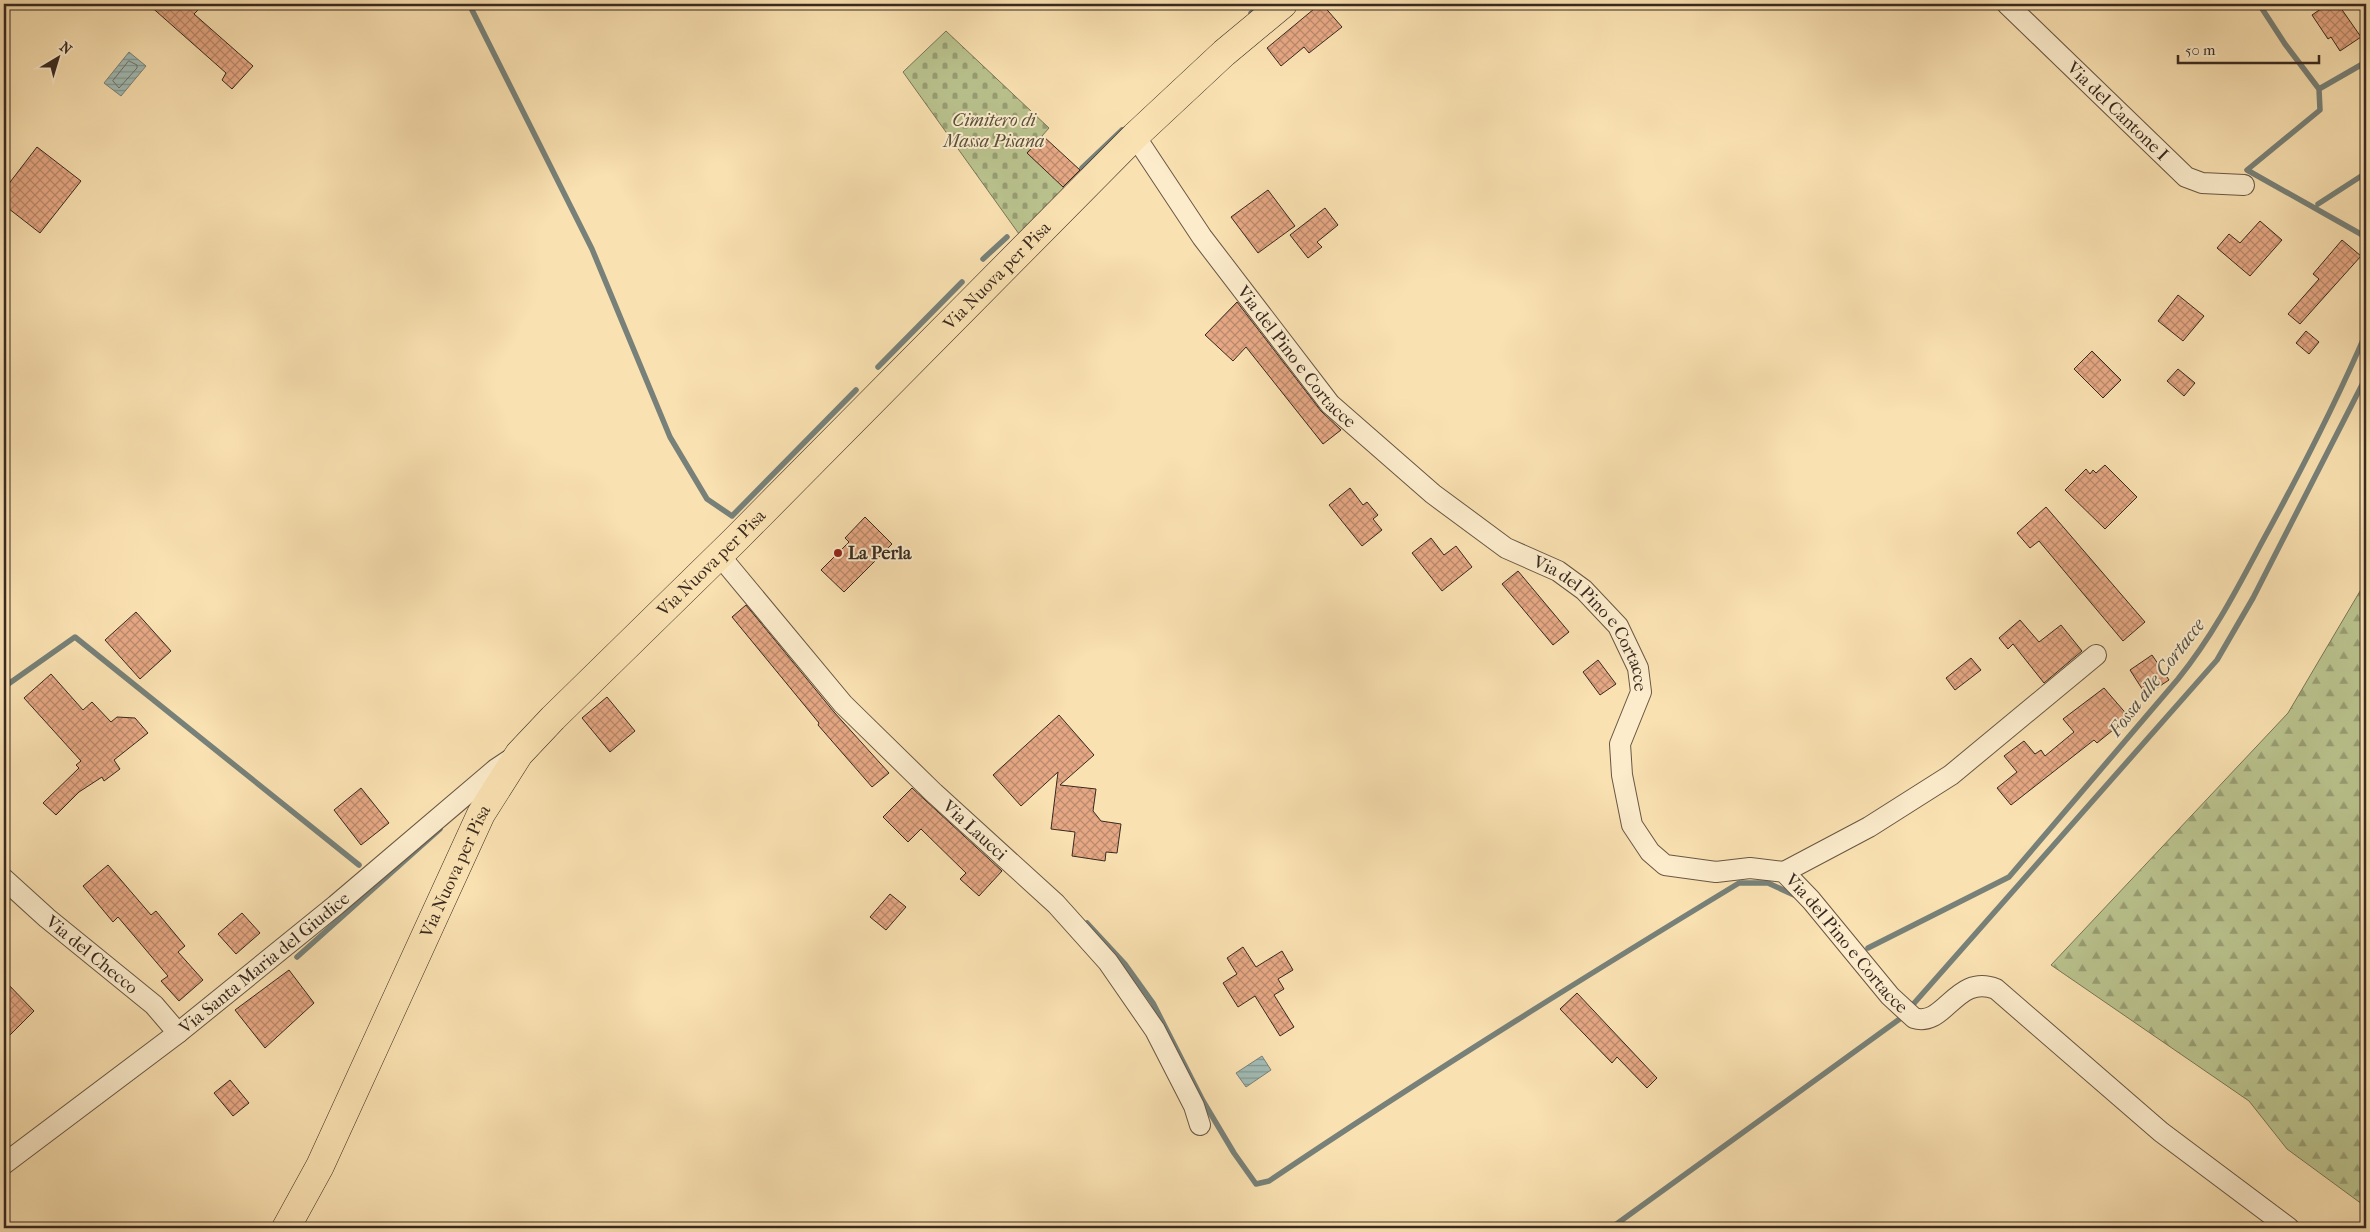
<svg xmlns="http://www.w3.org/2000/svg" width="2370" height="1232" viewBox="0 0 2370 1232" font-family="'IM FELL French Canon',serif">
  <defs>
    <pattern id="forest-firs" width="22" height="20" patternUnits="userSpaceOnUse" patternTransform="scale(1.25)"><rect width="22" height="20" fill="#bac38e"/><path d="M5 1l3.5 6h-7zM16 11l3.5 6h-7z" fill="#989e74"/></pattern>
    <pattern id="cemetery-stones" width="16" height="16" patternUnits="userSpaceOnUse" patternTransform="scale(1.25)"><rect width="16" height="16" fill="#bac38e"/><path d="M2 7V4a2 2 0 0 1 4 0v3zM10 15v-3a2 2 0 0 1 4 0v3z" fill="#989e74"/></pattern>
    <pattern id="water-rules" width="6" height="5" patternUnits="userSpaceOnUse" patternTransform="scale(1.25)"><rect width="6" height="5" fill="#a1bbb5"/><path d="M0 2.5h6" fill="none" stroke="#849893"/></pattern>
    <pattern id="building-cross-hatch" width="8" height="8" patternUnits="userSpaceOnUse" patternTransform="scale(1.25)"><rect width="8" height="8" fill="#e6a884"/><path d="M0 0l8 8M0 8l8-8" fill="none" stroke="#bb896c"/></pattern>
  </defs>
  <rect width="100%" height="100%" fill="#fae1b1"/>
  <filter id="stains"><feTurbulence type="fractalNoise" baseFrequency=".004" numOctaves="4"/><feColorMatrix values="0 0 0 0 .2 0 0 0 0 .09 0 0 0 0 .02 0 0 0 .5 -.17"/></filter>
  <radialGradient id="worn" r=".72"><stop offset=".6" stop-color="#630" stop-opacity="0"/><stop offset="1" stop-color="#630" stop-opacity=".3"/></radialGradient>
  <path fill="url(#forest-firs)" stroke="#797657" d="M 2366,581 L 2366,1207 L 2287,1149 L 2249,1101 L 2051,965 L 2288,713 Z"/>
  <path fill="url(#cemetery-stones)" stroke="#797657" d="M 946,31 L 1049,128 L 1027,153 L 1065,188 L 1019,234 L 903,72 Z"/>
  <path fill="url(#water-rules)" stroke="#778179" d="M 129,52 L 146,66 L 121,96 L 104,83 Z
    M 1262,1056 L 1271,1070 L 1246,1087 L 1236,1073 Z"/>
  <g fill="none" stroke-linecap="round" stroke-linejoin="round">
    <path stroke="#6c726a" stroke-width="1" d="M 129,61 L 137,65 L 137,68 L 119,88 L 113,81 Z"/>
    <path stroke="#778179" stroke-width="5.5" d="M 469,4 L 592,249 L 670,437 L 707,499 L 732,516 L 856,390
      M 2259,4 L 2285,44 L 2319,89 L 2320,110 L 2247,170 L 2366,237
      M 1251,13 L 1261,4
      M 2319,89 L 2366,62
      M 1082,168 L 1122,130
      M 2318,204 L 2366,173
      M 983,259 L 1007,237
      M 878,367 L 962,282
      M 4,687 L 75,637 L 359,865
      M 1087,923 L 1125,964 L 1153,1003 L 1203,1101 L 1234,1153 L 1256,1184 L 1269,1181 C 1423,1077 1581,979 1739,883 L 1768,883 L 1794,895
      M 1868,948 L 2009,877 L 2178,679 C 2212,637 2236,591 2261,544 C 2299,475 2335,405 2366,333
      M 297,957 L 440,829
      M 1611,1228 L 1901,1018 L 2217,660 L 2253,598 L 2366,377"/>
  </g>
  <path fill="url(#building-cross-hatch)" stroke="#382920" d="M 148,4 L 204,4 L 194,14 L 253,66 L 232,89 L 222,80 L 226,73 Z
    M 1320,4 L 1322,4 L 1342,27 L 1309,53 L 1304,47 L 1281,66 L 1267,48 Z
    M 2328,4 L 2338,4 L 2361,37 L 2340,51 L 2331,37 L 2328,39 L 2312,15 Z
    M 1043,136 L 1080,170 L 1063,187 L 1027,153 Z
    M 37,147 L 81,181 L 40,233 L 4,205 L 4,190 Z
    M 1268,190 L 1295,226 L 1258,253 L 1231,217 Z
    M 1325,208 L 1338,225 L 1317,242 L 1322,247 L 1308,258 L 1290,235 Z
    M 2260,221 L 2282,240 L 2250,276 L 2217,248 L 2229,234 L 2240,243 Z
    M 2342,240 L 2361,256 L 2300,324 L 2288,314 L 2319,279 L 2313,274 Z
    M 2178,295 L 2204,316 L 2183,341 L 2158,321 Z
    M 1237,302 L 1321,411 L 1341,430 L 1323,444 L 1246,347 L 1233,361 L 1205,335 Z
    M 2306,331 L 2319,342 L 2309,354 L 2296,343 Z
    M 2092,351 L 2121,380 L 2103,398 L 2074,369 Z
    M 2178,369 L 2195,383 L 2184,396 L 2167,381 Z
    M 2105,465 L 2137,497 L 2105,529 L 2065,490 L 2086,469 L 2090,474 L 2093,470 L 2096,473 Z
    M 1350,488 L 1363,505 L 1367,502 L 1378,515 L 1373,519 L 1382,530 L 1362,546 L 1329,505 Z
    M 2046,507 L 2145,622 L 2123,641 L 2039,541 L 2030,548 L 2017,533 Z
    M 865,517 L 892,544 L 844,592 L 821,570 L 849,542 L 845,538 Z
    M 1431,538 L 1444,555 L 1456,546 L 1472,567 L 1442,591 L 1412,553 Z
    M 1518,571 L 1569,632 L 1553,645 L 1502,584 Z
    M 746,605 L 834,712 L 889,773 L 872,787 L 818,725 L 819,723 L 732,617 Z
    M 136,612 L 171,651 L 140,679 L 105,640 Z
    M 2020,620 L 2039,642 L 2061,625 L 2082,651 L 2044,683 L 2013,644 L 2008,649 L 1999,638 Z
    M 2152,655 L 2169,680 L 2146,695 L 2130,670 Z
    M 1971,658 L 1981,670 L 1955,690 L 1946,678 Z
    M 1598,660 L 1616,684 L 1600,695 L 1583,672 Z
    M 51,674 L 83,710 L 92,702 L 111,722 L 117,717 L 135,718 L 148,733 L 114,760 L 120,769 L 104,781 L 102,777 L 79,792 L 56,815 L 43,803 L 79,768 L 76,765 L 81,761 L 24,698 Z
    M 2104,688 L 2129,717 L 2097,743 L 2094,740 L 2011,805 L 1997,788 L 2017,772 L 2004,756 L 2024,741 L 2035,754 L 2041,750 L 2045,756 L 2074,732 L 2063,719 Z
    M 607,697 L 635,731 L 610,752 L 582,718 Z
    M 1059,715 L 1094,755 L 1060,785 L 1096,789 L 1093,811 L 1101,821 L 1121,824 L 1117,853 L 1106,852 L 1105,861 L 1072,856 L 1075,832 L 1051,829 L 1058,772 L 1021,806 L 993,775 Z
    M 361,788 L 389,823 L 361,845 L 334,810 Z
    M 912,788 L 1002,871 L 979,896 L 960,879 L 966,873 L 921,829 L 908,842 L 883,817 Z
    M 108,865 L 151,915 L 156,911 L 185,946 L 178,952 L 203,980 L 179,1001 L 161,981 L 168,976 L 118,917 L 113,922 L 83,886 Z
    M 890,894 L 906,907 L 886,930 L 870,917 Z
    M 242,913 L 260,933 L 236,954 L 218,934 Z
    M 1243,947 L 1256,967 L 1282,951 L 1293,970 L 1278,979 L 1284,989 L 1274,995 L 1294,1027 L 1280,1036 L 1255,996 L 1238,1007 L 1223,983 L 1237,974 L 1227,958 Z
    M 289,970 L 314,1003 L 265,1048 L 235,1010 Z
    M 4,980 L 34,1011 L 4,1041 Z
    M 1577,993 L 1657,1078 L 1647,1088 L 1617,1057 L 1612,1063 L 1560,1009 Z
    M 230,1080 L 249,1103 L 233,1116 L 214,1093 Z"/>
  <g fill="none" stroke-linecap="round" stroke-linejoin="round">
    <defs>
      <g id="minor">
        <path id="s1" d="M 2007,4 L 2186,177 L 2202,183 L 2244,185"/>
        <path id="s2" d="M 1135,136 L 1202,237 L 1330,404 L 1433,494 L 1506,548 L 1558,571 L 1584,590 L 1618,626 L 1638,668 L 1641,692 L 1620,744 L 1622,775 L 1632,825 L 1650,852 L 1665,865 L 1716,872 L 1750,868 L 1784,872 L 1811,900 L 1890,996 L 1914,1018 C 1945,1028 1956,973 1996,989 L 2161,1132 L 2289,1228"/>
        <path id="s3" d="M 720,556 L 843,704 L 934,793 L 1056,904 L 1108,962 L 1155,1030 L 1194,1106 L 1200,1125"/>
        <path d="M 1784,872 L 1869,827 L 1951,775 L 2096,655"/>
        <path id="s4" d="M 4,879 L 47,918 L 154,1005 L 178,1033"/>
        <path id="s5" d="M 4,1164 L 178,1033 L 336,905 L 496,769 L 514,757"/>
      </g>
      <g id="primary">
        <path id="s6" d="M 286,1228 L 320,1166 L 481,814 L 519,754 L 553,718 L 735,540 L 1135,136 L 1224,53 L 1283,4"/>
      </g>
    </defs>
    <use href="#minor" stroke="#685744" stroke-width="22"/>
    <use href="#primary" stroke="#382920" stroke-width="29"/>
    <use href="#minor" stroke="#fceccc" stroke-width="20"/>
    <use href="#primary" stroke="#fae1b1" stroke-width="28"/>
  </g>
  <circle fill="#8f2418" stroke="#fceccc" stroke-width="2" cx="838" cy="553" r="5"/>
  <g text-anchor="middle" stroke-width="4" stroke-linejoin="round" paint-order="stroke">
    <g font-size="18" fill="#382920" stroke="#fceccc">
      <text dy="6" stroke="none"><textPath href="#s1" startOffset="154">Via del Cantone I</textPath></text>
      <text dy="6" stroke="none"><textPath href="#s6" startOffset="1205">Via Nuova per Pisa</textPath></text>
      <text dy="6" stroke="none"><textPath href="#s2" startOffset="274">Via del Pino e Cortacce</textPath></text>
      <text dy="6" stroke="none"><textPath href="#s6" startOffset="800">Via Nuova per Pisa</textPath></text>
      <text dy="6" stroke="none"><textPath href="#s2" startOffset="679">Via del Pino e Cortacce</textPath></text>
      <text dy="6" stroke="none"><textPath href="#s3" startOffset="375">Via Laucci</textPath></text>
      <text dy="6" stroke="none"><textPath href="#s6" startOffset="395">Via Nuova per Pisa</textPath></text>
      <text dy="6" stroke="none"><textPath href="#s2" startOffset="1174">Via del Pino e Cortacce</textPath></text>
      <text dy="6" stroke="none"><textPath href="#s4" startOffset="116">Via del Checco</textPath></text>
      <text dy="6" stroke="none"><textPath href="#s5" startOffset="329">Via Santa Maria del Giudice</textPath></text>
    </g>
    <g font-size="18" font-style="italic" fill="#58503c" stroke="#fceccc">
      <text x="994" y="126">Cimitero di<tspan x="994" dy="21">Massa Pisana</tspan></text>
    </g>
    <g font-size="18" font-weight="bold" fill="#382920" stroke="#fceccc" text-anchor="start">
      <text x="848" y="559">La Perla</text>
    </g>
    <g font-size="19" font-style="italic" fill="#524e45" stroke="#fceccc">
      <text transform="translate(2156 677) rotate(-52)" y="7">Fossa alle Cortacce</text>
    </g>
  </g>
  <rect width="2370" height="1232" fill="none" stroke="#fae1b1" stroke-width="20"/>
  <rect x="5" y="5" width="2360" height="1222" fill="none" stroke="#382920" stroke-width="2.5"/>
  <rect x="10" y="10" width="2350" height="1212" fill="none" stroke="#382920"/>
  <g transform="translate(58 58) rotate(38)" stroke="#fceccc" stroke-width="4" paint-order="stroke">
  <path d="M0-4L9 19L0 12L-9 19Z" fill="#382920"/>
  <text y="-8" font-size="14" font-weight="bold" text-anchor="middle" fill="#382920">N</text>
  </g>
  <path d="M2178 55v8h141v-8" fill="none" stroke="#382920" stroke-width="2.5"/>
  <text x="2185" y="55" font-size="15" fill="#382920" stroke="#fceccc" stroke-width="4" paint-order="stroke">50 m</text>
  <rect width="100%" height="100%" filter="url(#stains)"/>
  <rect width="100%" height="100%" fill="url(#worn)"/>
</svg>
